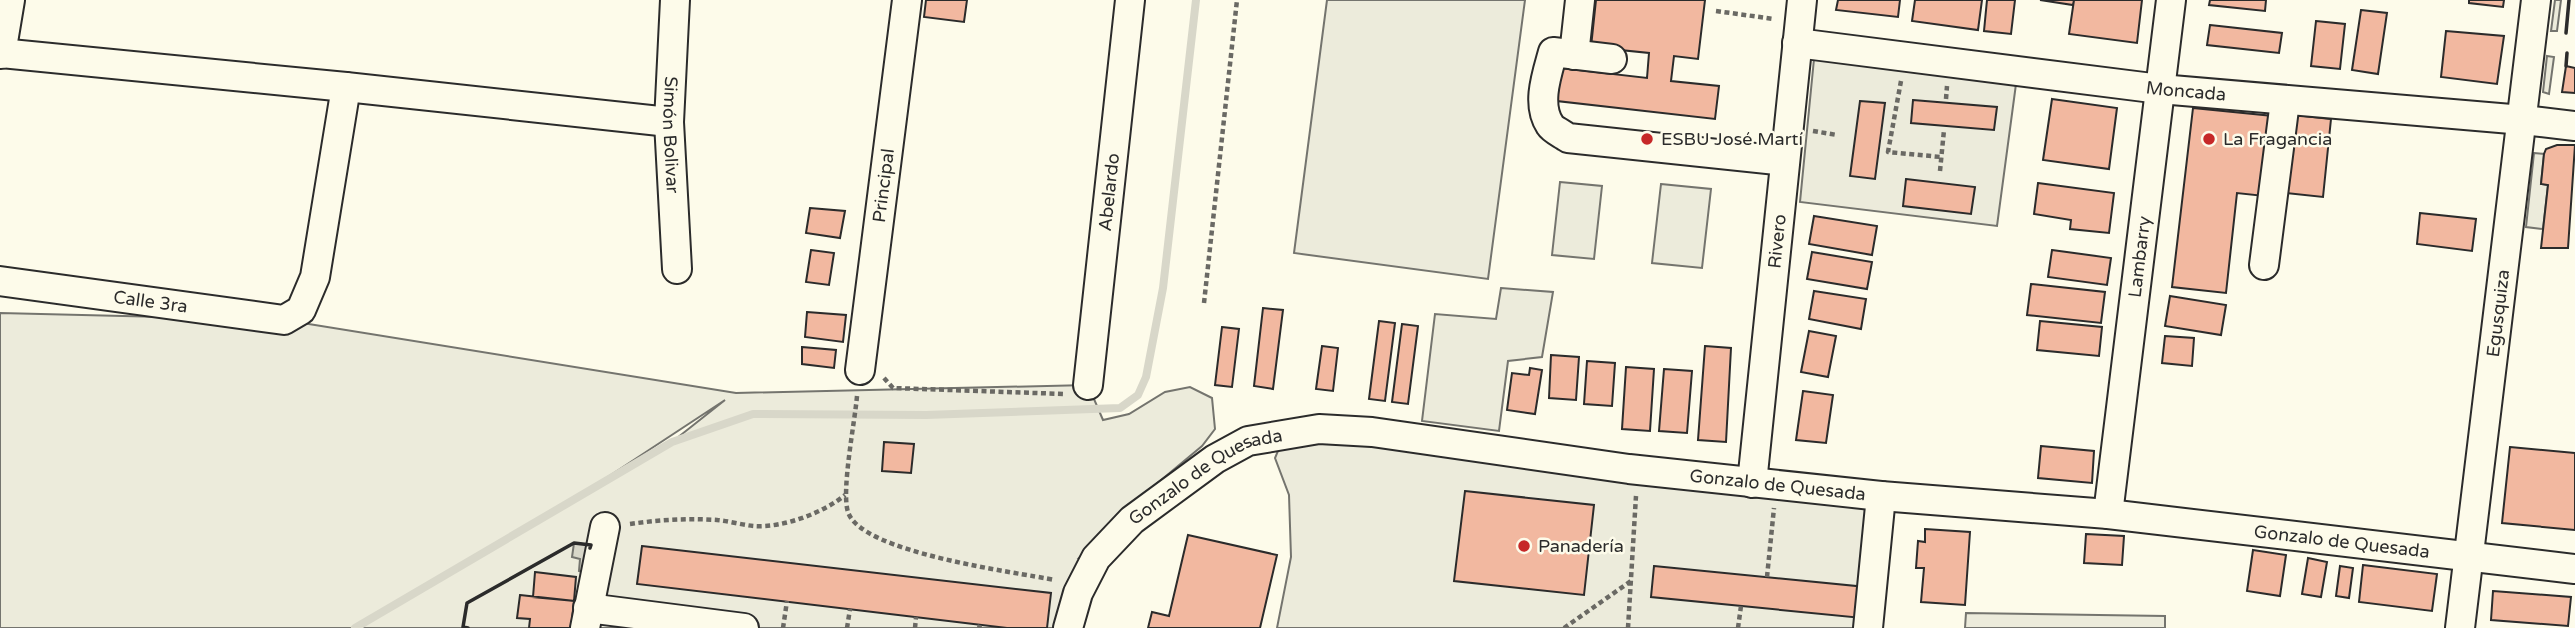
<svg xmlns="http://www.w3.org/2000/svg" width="2575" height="628" viewBox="0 0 2575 628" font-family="'Varela Round',sans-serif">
  <rect width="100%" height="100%" fill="#fdfbea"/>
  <path fill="#ecebdb" stroke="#74746e" stroke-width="2" fill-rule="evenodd" d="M 1327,0 L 1525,0 L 1488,279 L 1294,253 Z
    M 2555,0 L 2561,0 L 2557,31 L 2551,31 Z
    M 2547,56 L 2554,57 L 2549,94 L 2543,92 Z
    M 1814,59 L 2016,84 L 1997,226 L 1800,202 Z
    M 2534,153 L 2544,154 L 2541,184 L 2548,185 L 2543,229 L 2526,227 Z
    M 1560,182 L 1602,186 L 1594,259 L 1552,255 Z
    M 1661,184 L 1711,189 L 1702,268 L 1652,263 Z
    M 1501,288 L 1553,292 L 1542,357 L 1508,361 L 1499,431 L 1422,421 L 1435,314 L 1496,319 Z
    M 0,313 L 284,320 L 736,393 L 1088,385 L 1103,420 L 1129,414 L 1165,392 L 1190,387 L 1212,398 L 1215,429 L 1202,446 L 1118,516 L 1079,558 L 1096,558 L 1070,628 L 0,628 ZM 725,400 L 672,442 L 582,495 L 582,494 Z
    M 1285,434 L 1881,496 L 1869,628 L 1277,628 L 1291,557 L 1289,495 L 1275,458 Z
    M 1966,613 L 2165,616 L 2165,628 L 1965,628 Z"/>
  <path fill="#d8d7c9" stroke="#74746e" stroke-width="2" d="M 574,543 L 591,545 L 586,573 L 579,571 L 580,559 L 572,557 Z"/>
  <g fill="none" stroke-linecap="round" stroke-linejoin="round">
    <path stroke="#d8d7c9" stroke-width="8" d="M 355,628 L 672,442 L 753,414 L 926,415 L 1120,408 L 1138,395 L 1146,377 L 1163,288 L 1196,0"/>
  </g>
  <path fill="#f2b8a0" stroke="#2b2b2b" stroke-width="2" d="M 926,0 L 967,0 L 964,22 L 924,17 Z
    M 1596,0 L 1705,0 L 1698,59 L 1674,56 L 1671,81 L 1719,86 L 1715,119 L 1557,101 L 1561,68 L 1647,78 L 1649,53 L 1591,47 Z
    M 1838,0 L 1900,0 L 1898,17 L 1836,10 Z
    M 1915,0 L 1982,0 L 1978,30 L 1912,21 Z
    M 1987,0 L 2015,0 L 2011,34 L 1984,31 Z
    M 2040,0 L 2074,0 L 2073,5 Z
    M 2074,0 L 2142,0 L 2137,43 L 2069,34 Z
    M 2210,0 L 2266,0 L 2265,11 L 2209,5 Z
    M 2469,0 L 2504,0 L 2503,7 L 2469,3 Z
    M 2361,10 L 2387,13 L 2378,74 L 2352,70 Z
    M 2316,21 L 2345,24 L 2340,69 L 2311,66 Z
    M 2210,25 L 2282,33 L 2279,53 L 2207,45 Z
    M 2446,31 L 2504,36 L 2497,84 L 2441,77 Z
    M 2566,66 L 2575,68 L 2575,93 L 2562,92 Z
    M 2052,99 L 2117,108 L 2109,169 L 2043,160 Z
    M 1913,100 L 1997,107 L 1994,130 L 1911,123 Z
    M 1860,101 L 1885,103 L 1875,179 L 1850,176 Z
    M 2193,108 L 2273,116 L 2264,196 L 2237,193 L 2226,293 L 2172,287 Z
    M 2295,115 L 2331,119 L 2323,197 L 2286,193 Z
    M 2557,145 L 2575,145 L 2568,248 L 2541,248 L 2548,185 L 2541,184 L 2544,154 L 2546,149 Z
    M 1906,179 L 1975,187 L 1971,214 L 1903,206 Z
    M 2038,183 L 2114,193 L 2109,233 L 2070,229 L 2071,220 L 2034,214 Z
    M 810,208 L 845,211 L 840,238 L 806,233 Z
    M 2420,213 L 2476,219 L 2472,251 L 2417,244 Z
    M 1814,216 L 1877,226 L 1872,255 L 1809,244 Z
    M 811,250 L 834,253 L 829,285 L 806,282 Z
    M 2052,250 L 2111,258 L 2107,285 L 2048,277 Z
    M 1812,252 L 1872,262 L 1867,289 L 1807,279 Z
    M 2031,284 L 2105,292 L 2101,323 L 2027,315 Z
    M 1814,291 L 1866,299 L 1861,329 L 1809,319 Z
    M 2170,296 L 2226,305 L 2221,335 L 2165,326 Z
    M 1263,308 L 1283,310 L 1273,389 L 1254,386 Z
    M 807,312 L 846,315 L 843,342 L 805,337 Z
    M 1379,321 L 1395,323 L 1385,401 L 1369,399 Z
    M 2040,321 L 2102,327 L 2099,356 L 2037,350 Z
    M 1402,324 L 1418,326 L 1408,404 L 1392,402 Z
    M 1222,327 L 1239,329 L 1232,387 L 1215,385 Z
    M 1809,331 L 1836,336 L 1828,377 L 1801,372 Z
    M 2165,336 L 2194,338 L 2192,366 L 2162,363 Z
    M 1322,346 L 1338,348 L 1333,391 L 1316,389 Z
    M 1705,346 L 1731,348 L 1726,442 L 1698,440 Z
    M 802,347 L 836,350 L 834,368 L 802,364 Z
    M 1551,355 L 1579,357 L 1576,400 L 1549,398 Z
    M 1587,361 L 1615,363 L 1612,406 L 1584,404 Z
    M 1626,367 L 1654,369 L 1650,431 L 1622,429 Z
    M 1530,368 L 1542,370 L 1535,414 L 1507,410 L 1512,373 L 1529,375 Z
    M 1664,369 L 1692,371 L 1687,433 L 1659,431 Z
    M 1803,391 L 1833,395 L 1826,443 L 1796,440 Z
    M 884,442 L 914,444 L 911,473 L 882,471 Z
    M 2041,446 L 2094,451 L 2092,483 L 2038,478 Z
    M 2510,447 L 2575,453 L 2575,530 L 2502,523 Z
    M 1465,491 L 1594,505 L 1584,595 L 1454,581 Z
    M 1925,529 L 1970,532 L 1965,605 L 1921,602 L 1924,568 L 1916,568 L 1918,541 L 1925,542 Z
    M 2086,534 L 2124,536 L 2122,565 L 2084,563 Z
    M 1188,535 L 1277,555 L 1260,628 L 1148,628 L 1152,612 L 1169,616 Z
    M 642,546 L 1051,593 L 1047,628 L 1007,628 L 637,584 Z
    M 2253,550 L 2286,555 L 2280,596 L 2247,591 Z
    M 2308,558 L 2327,562 L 2321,597 L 2302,594 Z
    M 2363,565 L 2437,574 L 2432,611 L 2359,602 Z
    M 1654,566 L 1866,587 L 1862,618 L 1651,597 Z
    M 2340,566 L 2353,568 L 2349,598 L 2336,596 Z
    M 535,572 L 576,577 L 574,601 L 533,597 Z
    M 2493,591 L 2571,597 L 2568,626 L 2491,620 Z
    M 520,595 L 574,601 L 571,628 L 529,628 L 530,619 L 517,618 Z"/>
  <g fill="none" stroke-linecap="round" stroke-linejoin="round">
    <defs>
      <g id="minor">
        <path id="s1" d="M 675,0 L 669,122 L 677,269"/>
        <path id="s2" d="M 1797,43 L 2160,89 L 2523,120 L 2575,126"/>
        <path d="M 0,53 L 346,87 L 669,122"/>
        <path d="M 1,54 L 10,0"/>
        <path d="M 1574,55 L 1580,0"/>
        <path d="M 1612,59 L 1553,52 C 1547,74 1536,104 1550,125 C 1553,130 1563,134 1568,138 L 1785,161"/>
        <path d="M 2264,265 L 2285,101"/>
        <path id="s3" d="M 0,281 L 284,320 L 301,310 L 315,277 L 346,87"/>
        <path id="s4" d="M 860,370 L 907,0"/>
        <path id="s5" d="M 1088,385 L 1130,0"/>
        <path id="s6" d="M 1752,483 L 1802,0"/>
        <path id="s7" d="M 2108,514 L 2171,0"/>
        <path d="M 588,608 L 744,628"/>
        <path d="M 585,628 L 605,527"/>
        <path id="s8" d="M 1068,628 L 1078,593 L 1096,558 L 1132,520 L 1215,459 L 1248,441 L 1319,429 L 1372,432 L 1629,469 L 1881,496 L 2108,514 L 2575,569"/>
        <path d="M 1868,628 L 1881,496"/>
        <path id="s9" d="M 2460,628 L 2536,0"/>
      </g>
    </defs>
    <use href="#minor" stroke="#2b2b2b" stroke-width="32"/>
    <path stroke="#6a6964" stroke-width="4.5" stroke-dasharray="5 3.5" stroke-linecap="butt" d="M 1716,11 L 1774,19
      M 1901,81 L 1888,152 L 1941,157
      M 1946,99 L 1947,86
      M 1813,131 L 1837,135
      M 1940,171 L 1944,130
      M 1204,303 L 1237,0
      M 884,378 L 893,388 L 1064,394
      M 857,396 C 855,421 841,491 848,512 C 861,553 1015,572 1055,580
      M 630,524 C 658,520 688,518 717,520 C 729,521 742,525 754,526 C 783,528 823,513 845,495
      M 1767,577 L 1774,508
      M 783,628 L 787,601
      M 847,628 L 850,609
      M 915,628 L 916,617
      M 979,628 L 980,625
      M 1564,628 L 1631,581
      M 1628,628 L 1636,496
      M 1738,628 L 1741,606"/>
    <use href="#minor" stroke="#fdfbea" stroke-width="28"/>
    <path stroke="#2b2b2b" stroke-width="3.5" d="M 2566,33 L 2569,0
      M 2566,66 L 2567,53
      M 468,628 L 463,627 L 467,603 L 574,543 L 591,545 L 590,548"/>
  </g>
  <g fill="#c62828" stroke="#fdfbea" stroke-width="2.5">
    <circle cx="1647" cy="139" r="7"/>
    <circle cx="2209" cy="139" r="7"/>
    <circle cx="1524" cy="546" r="7"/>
  </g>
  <g text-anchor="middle" stroke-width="5" stroke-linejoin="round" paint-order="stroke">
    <g font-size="18" fill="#2b2b2b" stroke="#fdfbea">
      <text dy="6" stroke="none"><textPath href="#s2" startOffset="392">Moncada</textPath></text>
      <text dy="6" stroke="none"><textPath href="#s1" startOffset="135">Simón Bolivar</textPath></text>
      <text dy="6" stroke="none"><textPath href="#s4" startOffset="186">Principal</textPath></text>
      <text dy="6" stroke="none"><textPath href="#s5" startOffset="194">Abelardo</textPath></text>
      <text dy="6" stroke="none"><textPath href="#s6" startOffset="243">Rivero</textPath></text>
      <text dy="6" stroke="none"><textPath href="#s7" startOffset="259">Lambarry</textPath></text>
      <text dy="6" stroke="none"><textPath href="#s3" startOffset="152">Calle 3ra</textPath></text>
      <text dy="6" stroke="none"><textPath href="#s9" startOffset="317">Egusquiza</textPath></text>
      <text dy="6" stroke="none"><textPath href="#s8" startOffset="215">Gonzalo de Quesada</textPath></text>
      <text dy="6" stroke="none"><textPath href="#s8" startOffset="803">Gonzalo de Quesada</textPath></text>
      <text dy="6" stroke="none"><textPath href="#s8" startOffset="1370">Gonzalo de Quesada</textPath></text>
    </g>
    <g font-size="18" fill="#2b2b2b" stroke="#fdfbea" text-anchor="start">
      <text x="1661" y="145">ESBU José Martí</text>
      <text x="2223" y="145">La Fragancia</text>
      <text x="1538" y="552">Panadería</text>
    </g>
  </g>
</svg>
